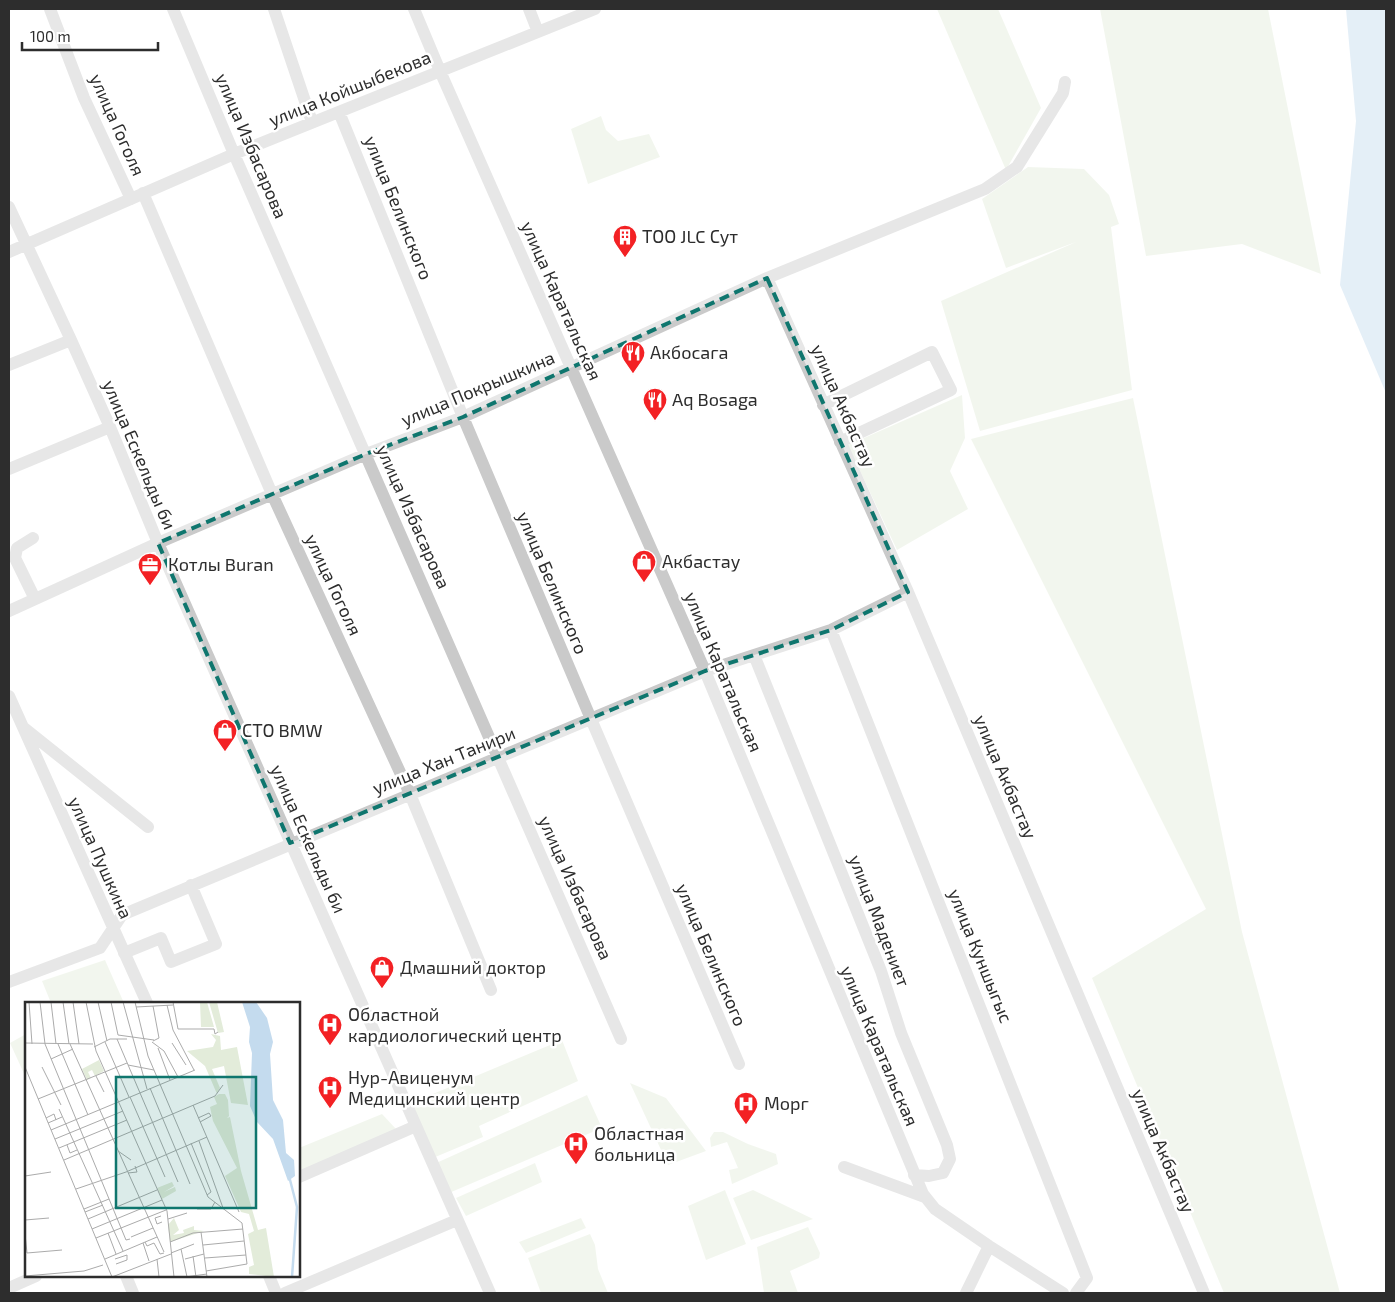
<svg xmlns="http://www.w3.org/2000/svg" width="1395" height="1302" viewBox="0 0 1395 1302" font-family="'Exo 2',sans-serif">
  <rect width="100%" height="100%" fill="#fff"/>
  <path fill="#e3ecda" d="M 937,9 L 998,9 L 1041,108 L 1006,170 Z
    M 1100,9 L 1268,9 L 1321,274 L 1242,244 L 1146,256 Z
    M 601,116 L 606,130 L 618,141 L 649,134 L 660,157 L 588,184 L 571,129 Z
    M 1028,167 L 1084,169 L 1109,195 L 1119,224 L 1111,227 L 1132,390 L 980,431 L 941,301 L 1076,242 L 1006,268 L 982,199 Z
    M 962,395 L 965,438 L 950,471 L 968,509 L 897,550 L 848,445 Z
    M 1133,398 L 1242,932 L 1340,1293 L 1224,1293 L 1092,978 L 1206,909 L 971,439 Z
    M 105,960 L 124,1003 L 51,1003 L 42,981 Z
    M 26,1034 L 26,1078 L 10,1043 Z
    M 562,1040 L 578,1081 L 479,1126 L 483,1137 L 433,1158 L 409,1104 Z
    M 630,1083 L 666,1098 L 706,1151 L 668,1165 Z
    M 587,1095 L 602,1128 L 449,1193 L 434,1164 Z
    M 382,1114 L 397,1130 L 299,1173 L 299,1148 Z
    M 714,1132 L 723,1132 L 748,1144 L 776,1154 L 778,1164 L 732,1184 L 729,1170 L 738,1168 L 727,1142 L 711,1147 L 710,1138 Z
    M 535,1163 L 542,1182 L 466,1216 L 456,1198 Z
    M 725,1190 L 746,1244 L 706,1260 L 688,1206 Z
    M 753,1190 L 813,1219 L 751,1240 L 733,1198 Z
    M 581,1218 L 586,1228 L 526,1253 L 519,1242 Z
    M 808,1227 L 820,1253 L 819,1258 L 790,1271 L 798,1293 L 764,1293 L 757,1247 Z
    M 590,1234 L 595,1245 L 598,1269 L 608,1293 L 541,1293 L 528,1258 Z"/>
  <path fill="#c4dbee" d="M 1346,9 L 1386,9 L 1386,393 L 1340,285 L 1356,121 Z"/>
  <g fill="none" stroke-linecap="round" stroke-linejoin="round">
    <path stroke="#cacaca" stroke-width="12" d="M 50,9 L 84,98 L 131,199
      M 173,9 L 234,154 L 621,1039
      M 274,9 L 312,122
      M 414,9 L 440,71 L 705,671 L 923,1194 L 935,1209 L 989,1246 L 1063,1293
      M 529,9 L 538,32
      M 339,112 L 463,417 L 591,719 L 739,1064
      M 143,193 L 272,494 L 410,794 L 491,990
      M 9,207 L 71,340 L 110,427 L 158,543 L 490,1293
      M 9,252 L 234,154 L 595,9
      M 767,278 L 908,592 L 1204,1293
      M 9,365 L 71,340
      M 823,405 L 932,352 L 951,390 L 840,442
      M 9,469 L 110,427
      M 33,538 L 17,548 L 15,558 L 35,599
      M 9,611 L 158,543 L 366,454 L 463,417 L 767,278 L 985,189 L 1017,167 L 1063,93 L 1065,82
      M 831,630 L 1087,1278 L 1076,1293
      M 754,655 L 881,971 L 901,1033 L 947,1145 L 950,1159 L 943,1173 L 929,1176 L 914,1175
      M 9,696 L 147,1003
      M 24,728 L 148,827
      M 124,953 L 161,938 L 171,962 L 216,944 L 191,885
      M 9,982 L 100,948 L 122,915 L 705,671 L 831,630 L 908,592
      M 844,1167 L 925,1197
      M 299,1177 L 416,1126
      M 126,1276 L 133,1293
      M 269,1276 L 276,1293
      M 9,1288 L 36,1276
      M 285,1293 L 457,1220
      M 966,1293 L 989,1246"/>
  </g>
  <path d="M0 0H1395V1302H0ZM 767,278 L 908,592 L 831,630 L 705,671 L 290,843 L 158,543 L 366,454 L 463,417 Z" fill="#fff" fill-opacity=".55" fill-rule="evenodd"/>
  <path fill="none" stroke="#0f766e" stroke-width="4" stroke-dasharray="10 6" stroke-linejoin="round" d="M 767,278 L 908,592 L 831,630 L 705,671 L 290,843 L 158,543 L 366,454 L 463,417 Z"/>
  <defs>
    <symbol id="building-pin" viewBox="-11 -11 22 30"><path d="M0 17L-7.5 6A9.5 9.5 0 1 1 7.5 6Z" fill="#f32124" stroke="#fff"/><path d="M-4-6H4V6H1V3H-1V6H-4ZM-2.5-4.3h1.7v1.8h-1.7ZM.8-4.3h1.7v1.8H.8ZM-2.5-1h1.7V.8h-1.7ZM.8-1h1.7V.8H.8Z" fill="#fff"/></symbol>
    <symbol id="restaurant-pin" viewBox="-11 -11 22 30"><path d="M0 17L-7.5 6A9.5 9.5 0 1 1 7.5 6Z" fill="#f32124" stroke="#fff"/><path d="M-5-6h1v4h1v-4h1v4h1v-4h1v5L-1.5 .5V6h-2V.5L-5-1ZM5-6V6H3V1.5H1.5Q1.5-4 5-6Z" fill="#fff"/></symbol>
    <symbol id="shop-pin" viewBox="-11 -11 22 30"><path d="M0 17L-7.5 6A9.5 9.5 0 1 1 7.5 6Z" fill="#f32124" stroke="#fff"/><path d="M-5-2.5h2.3a2.7 3.5 0 0 1 5.4 0H5L5.5 6h-11ZM-1.5-2.5h3a1.5 2.3 0 0 0-3 0Z" fill="#fff"/></symbol>
    <symbol id="office-pin" viewBox="-11 -11 22 30"><path d="M0 17L-7.5 6A9.5 9.5 0 1 1 7.5 6Z" fill="#f32124" stroke="#fff"/><path d="M-6-3h4V-5.5h4V-3h4V5H-6ZM-1-4.5V-3h2v-1.5ZM-6 0V1H6V0Z" fill="#fff"/></symbol>
    <symbol id="hospital-pin" viewBox="-11 -11 22 30"><path d="M0 17L-7.5 6A9.5 9.5 0 1 1 7.5 6Z" fill="#f32124" stroke="#fff"/><path d="M-5-5h3v3.5h4V-5h3V5h-3V1.5h-4V5h-3Z" fill="#fff"/></symbol>
  </defs>
  <g fill-rule="evenodd">
    <use href="#building-pin" x="611" y="223" width="28" height="38"/>
    <use href="#restaurant-pin" x="619" y="339" width="28" height="38"/>
    <use href="#restaurant-pin" x="641" y="386" width="28" height="38"/>
    <use href="#shop-pin" x="630" y="548" width="28" height="38"/>
    <use href="#office-pin" x="136" y="551" width="28" height="38"/>
    <use href="#shop-pin" x="211" y="717" width="28" height="38"/>
    <use href="#shop-pin" x="368" y="954" width="28" height="38"/>
    <use href="#hospital-pin" x="316" y="1011" width="28" height="38"/>
    <use href="#hospital-pin" x="316" y="1074" width="28" height="38"/>
    <use href="#hospital-pin" x="732" y="1090" width="28" height="38"/>
    <use href="#hospital-pin" x="562" y="1130" width="28" height="38"/>
  </g>
  <g text-anchor="middle" stroke-width="5" stroke-linejoin="round" paint-order="stroke">
    <g font-size="18" fill="#2d2d2d" stroke="#fff">
      <text transform="translate(350 89) rotate(-22)" y="6">улица Койшыбекова</text>
      <text transform="translate(117 125) rotate(66)" y="6">улица Гоголя</text>
      <text transform="translate(251 146) rotate(67)" y="6">улица Избасарова</text>
      <text transform="translate(398 208) rotate(68)" y="6">улица Белинского</text>
      <text transform="translate(561 301) rotate(66)" y="6">улица Каратальская</text>
      <text transform="translate(478 389) rotate(-23)" y="6">улица Покрышкина</text>
      <text transform="translate(843 406) rotate(66)" y="6">улица Акбастау</text>
      <text transform="translate(139 455) rotate(67)" y="6">улица Ескельды би</text>
      <text transform="translate(413 517) rotate(66)" y="6">улица Избасарова</text>
      <text transform="translate(552 583) rotate(67)" y="6">улица Белинского</text>
      <text transform="translate(333 585) rotate(65)" y="6">улица Гоголя</text>
      <text transform="translate(723 672) rotate(67)" y="6">улица Каратальская</text>
      <text transform="translate(444 761) rotate(-22)" y="6">улица Хан Танири</text>
      <text transform="translate(1005 777) rotate(67)" y="6">улица Акбастау</text>
      <text transform="translate(308 839) rotate(66)" y="6">улица Ескельды би</text>
      <text transform="translate(100 858) rotate(66)" y="6">улица Пушкина</text>
      <text transform="translate(575 888) rotate(66)" y="6">улица Избасарова</text>
      <text transform="translate(879 921) rotate(69)" y="6">улица Мадениет</text>
      <text transform="translate(711 955) rotate(67)" y="6">улица Белинского</text>
      <text transform="translate(980 956) rotate(68)" y="6">улица Куншыгыс</text>
      <text transform="translate(879 1046) rotate(67)" y="6">улица Каратальская</text>
      <text transform="translate(1163 1151) rotate(67)" y="6">улица Акбастау</text>
    </g>
    <g font-size="18" fill="#2d2d2d" stroke="#fff" text-anchor="start">
      <text x="642" y="243">ТОО JLC Сут</text>
      <text x="650" y="359">Акбосага</text>
      <text x="672" y="406">Aq Bosaga</text>
      <text x="662" y="568">Акбастау</text>
      <text x="168" y="571">Котлы Buran</text>
      <text x="242" y="737">СТО BMW</text>
      <text x="400" y="974">Дмашний доктор</text>
      <text x="348" y="1021">Областной<tspan x="348" dy="21">кардиологический центр</tspan></text>
      <text x="348" y="1084">Нур-Авиценум<tspan x="348" dy="21">Медицинский центр</tspan></text>
      <text x="764" y="1110">Морг</text>
      <text x="594" y="1140">Областная<tspan x="594" dy="21">больница</tspan></text>
    </g>
  </g>
  <g transform="translate(25 1002)">
    <rect width="275" height="275" fill="#fff"/>
    <path d="M 175,0 L 182,0 L 189,25 L 176,25 ZM 184,0 L 192,0 L 199,30 L 193,31 ZM 186,32 L 195,34 L 196,48 L 212,45 L 223,103 L 206,101 L 199,64 L 187,67 L 195,86 L 192,92 L 180,64 L 162,49 L 188,45 L 191,38 ZM 74,58 L 79,69 L 70,74 L 67,68 L 63,70 L 66,76 L 62,78 L 57,67 ZM 194,92 L 200,92 L 203,98 L 204,114 L 202,116 L 205,115 L 216,169 L 233,228 L 241,226 L 249,275 L 224,272 L 224,265 L 229,263 L 223,232 L 229,229 L 224,212 L 216,210 L 200,174 L 212,166 L 188,119 L 185,105 L 192,102 L 189,95 ZM 147,180 L 149,184 L 139,190 L 150,185 L 151,189 L 137,197 L 132,186 ZM 149,216 L 154,228 L 148,233 L 159,231 L 158,228 L 169,224 L 169,228 L 179,229 L 145,240 L 143,223 Z" fill="#e3ecda"/>
    <path d="M 217,0 L 231,0 L 242,16 L 248,40 L 245,52 L 248,98 L 258,118 L 261,151 L 269,158 L 270,174 L 263,179 L 248,137 L 232,120 L 225,104 L 227,51 L 224,40 L 225,25 Z" fill="#c4dbee"/>
    <path fill="none" stroke="#c4dbee" stroke-width="2.5" d="M 264,174 L 272,205 L 267,275"/>
    <path fill="none" stroke="#ababab" stroke-width="1" d="M 4,0 L 7,42M 15,0 L 20,42 L 101,238 L 105,237M 26,0 L 31,42M 38,0 L 44,42M 48,0 L 54,42M 61,0 L 71,49 L 142,209 L 149,275M 73,0 L 82,39M 86,0 L 93,33 L 129,38M 98,0 L 122,87M 110,0 L 123,54 L 183,195 L 217,221 L 222,262 L 181,269M 148,0 L 153,27 L 189,27 L 190,32 L 193,30M 142,3 L 148,28 L 169,68M 111,5 L 148,3M 92,37 L 153,180M 128,39 L 134,36 L 128,4M 80,40 L 104,95M 127,40 L 139,49 L 153,75M 0,41 L 68,42M 147,41 L 161,63M 33,42 L 63,113M 45,42 L 139,250M 69,45 L 85,37 L 102,37M 133,46 L 145,78M 26,57 L 48,47M 103,63 L 129,68M 0,65 L 87,275M 17,65 L 36,103M 71,74 L 79,90M 125,86 L 165,182M 105,95 L 140,175M 13,97 L 102,61M 168,103 L 214,210M 34,107 L 98,249M 21,116 L 29,112 L 31,118M 173,116 L 184,111 L 186,114 L 175,120M 23,121 L 37,115M 26,128 L 170,68M 30,137 L 98,109M 174,139 L 198,206M 166,141 L 186,190 L 182,193M 42,143 L 45,151 L 52,148M 34,146 L 102,118M 93,149 L 106,158M 39,158 L 190,94 L 198,83M 103,171 L 112,170 L 110,164M 0,174 L 26,170M 51,187 L 101,170 L 182,135M 59,207 L 84,197M 172,207 L 186,207 L 190,200M 60,210 L 78,203M 136,214 L 130,216 L 132,222 L 137,220M 63,217 L 132,188M 143,217 L 162,211M 0,218 L 24,216M 67,227 L 137,198M 176,230 L 182,275M 83,231 L 91,252M 0,232 L 2,251 L 37,248M 106,235 L 128,226M 71,236 L 141,208M 120,240 L 122,244 L 129,241 L 135,252 L 139,251M 145,240 L 168,231 L 218,227M 118,241 L 124,259M 178,243 L 219,239M 156,247 L 162,275M 146,251 L 169,242M 168,254 L 171,275M 180,256 L 221,253M 80,257 L 132,235M 90,257 L 102,253 L 102,258 L 91,262M 132,257 L 134,275M 160,257 L 179,252M 0,274 L 59,269 L 78,263M 87,275 L 146,252M 160,275 L 182,272"/>
    <path fill="#0f766e" fill-opacity="0.15" stroke="#0f766e" stroke-width="2.5" d="M 91,75 L 231,75 L 231,206 L 91,206 Z"/>
    <rect width="275" height="275" fill="none" stroke="#2d2d2d" stroke-width="2.5"/>
  </g>
  <rect width="1395" height="1302" fill="none" stroke="#2d2d2d" stroke-width="20"/>
  <path d="M22 42v8h136v-8" fill="none" stroke="#2d2d2d" stroke-width="2.5"/>
  <text x="30" y="42" font-size="15" fill="#2d2d2d" stroke="#ffffff" stroke-width="4" paint-order="stroke">100 m</text>
</svg>
